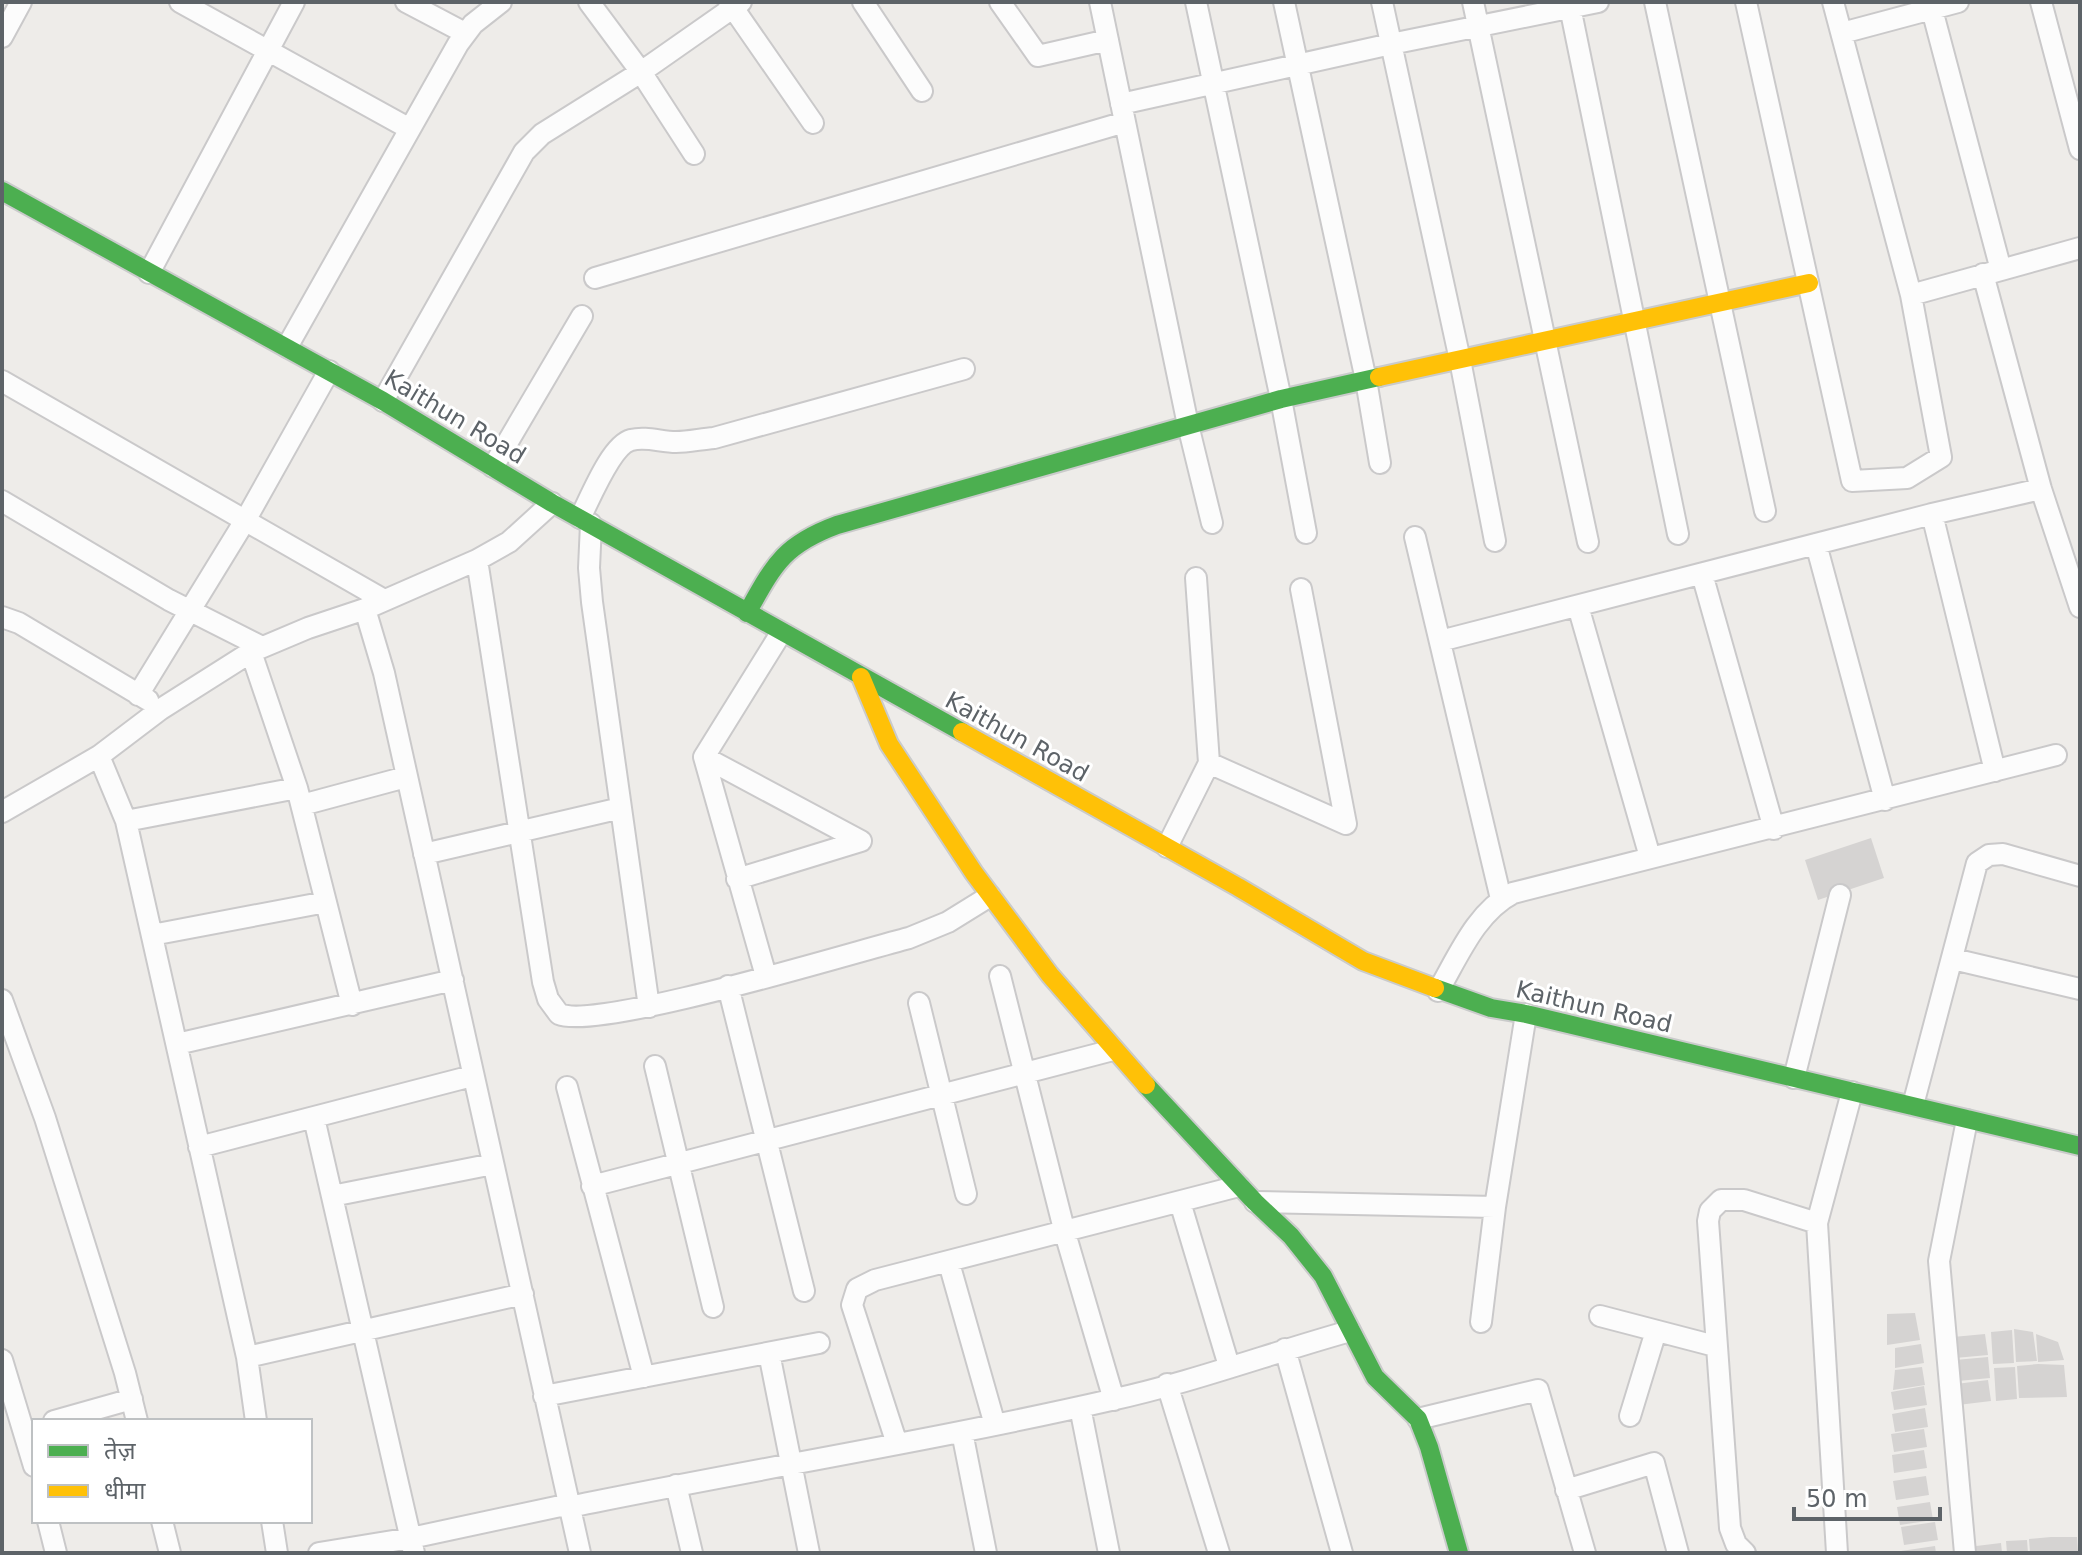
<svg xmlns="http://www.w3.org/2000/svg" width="2082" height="1555" viewBox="0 0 2082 1555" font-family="'DejaVu Sans','Noto Sans Devanagari',sans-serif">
  <rect width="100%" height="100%" fill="#eeece9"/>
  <path fill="#d5d3d2" d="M 1871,838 L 1884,878 L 1818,900 L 1805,860 Z
    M 1915,1313 L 1920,1340 L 1887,1345 L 1887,1314 Z
    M 2014,1329 L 2033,1332 L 2037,1361 L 2016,1362 Z
    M 2012,1330 L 2014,1363 L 1993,1364 L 1991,1332 Z
    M 1985,1334 L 1988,1355 L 1955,1358 L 1953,1337 Z
    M 2036,1334 L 2058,1342 L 2064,1360 L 2038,1362 Z
    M 1921,1344 L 1924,1363 L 1895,1368 L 1895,1348 Z
    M 1988,1357 L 1990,1378 L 1958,1381 L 1955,1360 Z
    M 2038,1364 L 2064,1365 L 2067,1397 L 2019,1398 L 2017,1366 Z
    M 1922,1367 L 1925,1385 L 1893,1390 L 1895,1370 Z
    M 2015,1367 L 2017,1399 L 1996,1401 L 1994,1368 Z
    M 1988,1380 L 1991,1401 L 1958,1405 L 1956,1384 Z
    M 1924,1386 L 1927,1405 L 1894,1410 L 1891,1392 Z
    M 1925,1408 L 1928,1427 L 1895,1432 L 1892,1414 Z
    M 1924,1429 L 1927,1447 L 1894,1452 L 1891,1434 Z
    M 1924,1450 L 1927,1468 L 1894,1473 L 1892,1455 Z
    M 1926,1476 L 1929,1495 L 1896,1500 L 1893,1481 Z
    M 1930,1502 L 1933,1520 L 1900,1525 L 1897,1507 Z
    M 1935,1522 L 1938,1540 L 1904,1545 L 1901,1527 Z
    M 2051,1537 L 2077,1537 L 2078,1553 L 2030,1553 L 2029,1539 Z
    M 2027,1540 L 2028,1553 L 2007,1553 L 2006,1541 Z
    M 2001,1543 L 2002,1553 L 1969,1553 L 1968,1547 Z
    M 1935,1546 L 1936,1553 L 1901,1553 L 1901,1551 Z"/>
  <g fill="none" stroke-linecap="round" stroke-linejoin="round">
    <defs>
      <path id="street" d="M 180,2 L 410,129
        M 406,2 L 465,33
        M 589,2 L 641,72 L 694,154
        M 729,2 L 813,123
        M 863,2 L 922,91
        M 1000,2 L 1038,56 L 1108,40
        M 1100,2 L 1188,425 L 1212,523
        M 1196,2 L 1281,399 L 1306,533
        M 1284,2 L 1366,380 L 1380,463
        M 1382,2 L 1460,360 L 1495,541
        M 1473,2 L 1588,542
        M 1569,2 L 1678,534
        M 1655,2 L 1765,511
        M 1746,2 L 1852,481 L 1907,478 L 1941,457 L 1911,295
        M 1833,2 L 1911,295 L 2080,248
        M 1930,2 L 2001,270
        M 2041,2 L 2080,149
        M 1842,33 L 1958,2
        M 2,37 L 21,2
        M 1121,104 L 1391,44 L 1598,2
        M 149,273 L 294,2
        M 1983,274 L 2041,489 L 2080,607
        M 595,278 L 1125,122
        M 287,347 L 458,44 L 473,24 L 501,2
        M 2,381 L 384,600
        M 383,401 L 524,152 L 542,134 L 641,72 L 741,2
        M 493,467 L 582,316
        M 2,501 L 169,600 L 262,647
        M 1932,514 L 1995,771
        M 580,518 C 590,499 611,445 631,440 C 646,436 661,442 676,442 C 688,442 701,439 714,438 L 964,369
        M 591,524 L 589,568 L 592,602 L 649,1007
        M 1415,537 L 1501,899
        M 1816,544 L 1885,800
        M 477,560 L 543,982 L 548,999 L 559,1014 C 597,1031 854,952 909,938 L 948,922 L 990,896
        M 1702,574 L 1774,829
        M 1578,606 L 1650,857
        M 365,609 L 384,673 L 580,1553
        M 2,617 L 19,623 L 148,700
        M 1440,641 L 1932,514 L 2041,489
        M 138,695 L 246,519 L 329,371
        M 99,756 L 126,821 L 247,1357 L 256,1421
        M 704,757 L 861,841 L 737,879
        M 1209,763 L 1346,824 L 1301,589
        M 297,788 L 352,1005
        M 302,805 L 406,777
        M 2,812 L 99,756 L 161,709 L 251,652 L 308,628 L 365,609 L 477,560 L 509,542 L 552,503
        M 126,821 L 297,788 L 251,652
        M 1167,847 L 1209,763 L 1196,578
        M 424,854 L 621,808
        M 152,935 L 326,902
        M 1953,959 L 2080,989
        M 766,976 L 704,757 L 781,633
        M 1000,976 L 1065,1233 L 1114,1400
        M 728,986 L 804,1291
        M 1438,991 C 1458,957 1476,912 1513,893 L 2056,755
        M 2,1000 L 45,1118 L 125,1373 L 137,1421
        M 919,1003 L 966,1194
        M 177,1044 L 453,980
        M 655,1066 L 713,1307
        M 1794,1078 L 1840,895
        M 567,1087 L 644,1377
        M 1913,1105 L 1977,863 L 1989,855 L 2003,854 L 2080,876
        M 314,1118 L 414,1553
        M 199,1147 L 472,1076
        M 592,1186 L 1113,1050
        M 332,1196 L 493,1164
        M 1180,1202 L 1229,1366
        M 1255,1202 L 1495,1207 L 1526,1014
        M 949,1263 L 995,1425
        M 1600,1316 L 1715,1346
        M 1481,1322 L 1495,1207
        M 1285,1349 L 1342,1553
        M 769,1353 L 809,1553
        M 247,1357 L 523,1294
        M 2,1360 L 34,1466
        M 1167,1384 L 1219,1553
        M 544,1396 L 819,1343
        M 1080,1407 L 1109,1553
        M 1630,1416 L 1656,1331
        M 1418,1419 L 1538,1390 L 1585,1553
        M 54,1421 L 132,1399
        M 962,1432 L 986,1553
        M 897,1444 L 852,1305 L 857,1289 L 875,1280 L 1239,1186
        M 676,1485 L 692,1553
        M 1566,1490 L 1654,1463 L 1678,1553
        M 569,1507 C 749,1470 931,1441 1111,1400 C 1190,1383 1271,1353 1350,1331
        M 48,1521 L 56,1553
        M 162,1521 L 170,1553
        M 272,1521 L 277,1553
        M 319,1553 L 411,1538 L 570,1504
        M 1745,1553 L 1736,1544 L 1730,1528 L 1708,1221 L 1710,1211 L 1721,1200 L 1744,1200 L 1817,1223
        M 1837,1553 L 1817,1223 L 1852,1092
        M 1965,1553 L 1939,1261 L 1967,1120"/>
      <path id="fast" d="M 2,191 L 383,401 L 552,503 L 962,732
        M 747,613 C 774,565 783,545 837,525 L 1281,399 L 1379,377
        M 1435,988 L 1491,1008 L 1526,1014 L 2080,1146
        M 1146,1085 L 1255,1202 L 1291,1236 L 1323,1276 L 1375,1377 L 1418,1419 L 1429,1447 L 1459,1553"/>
      <path id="slow" d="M 1379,377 L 1809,283
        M 861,677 L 889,744 L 974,873 L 1050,975 L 1146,1085
        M 962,732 L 1238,887 L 1363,961 L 1435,988"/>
    </defs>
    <use href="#street" stroke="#cac9ca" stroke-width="24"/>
    <use href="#fast" stroke="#cacbcb" stroke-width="22"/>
    <use href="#slow" stroke="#cacbcb" stroke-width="22"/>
    <use href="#street" stroke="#fcfcfc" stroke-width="20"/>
    <use href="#fast" stroke="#4caf50" stroke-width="18"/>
    <use href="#slow" stroke="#ffc107" stroke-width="18"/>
  </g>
  <g text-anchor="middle" stroke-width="6" stroke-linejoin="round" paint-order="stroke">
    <g font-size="24" fill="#5d6368" stroke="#fff">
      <text transform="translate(455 417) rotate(31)" y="8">Kaithun Road</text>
      <text transform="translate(1017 737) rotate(29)" y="8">Kaithun Road</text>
      <text transform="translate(1594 1007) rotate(13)" y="8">Kaithun Road</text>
    </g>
  </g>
  <rect width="2082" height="1555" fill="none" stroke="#5d6368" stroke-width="8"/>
  <rect x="32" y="1419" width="280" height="104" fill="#ffffff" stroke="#bec1c3" stroke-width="2"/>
  <rect x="48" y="1445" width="40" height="12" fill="#4caf50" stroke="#bec1c3" stroke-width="2"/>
  <text x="104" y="1459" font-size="24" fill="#5d6368">तेज़</text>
  <rect x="48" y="1485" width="40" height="12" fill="#ffc107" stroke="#bec1c3" stroke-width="2"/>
  <text x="104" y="1499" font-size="24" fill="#5d6368">धीमा</text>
  <path d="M1794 1507v12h146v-12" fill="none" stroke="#5d6368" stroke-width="4"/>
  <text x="1806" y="1507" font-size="24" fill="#5d6368" stroke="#ffffff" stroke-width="6" paint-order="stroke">50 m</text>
</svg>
